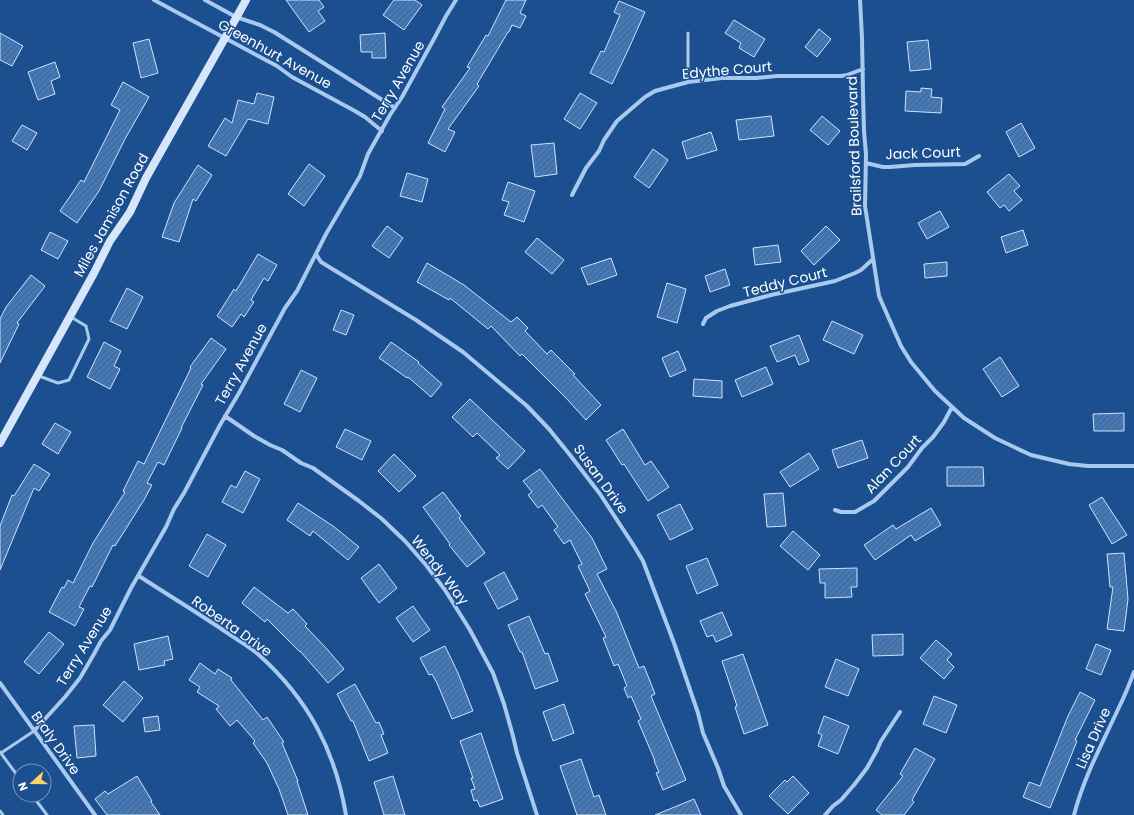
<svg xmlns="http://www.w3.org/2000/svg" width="1134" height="815" viewBox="0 0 1134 815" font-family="Poppins,sans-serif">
  <defs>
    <pattern id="building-hatch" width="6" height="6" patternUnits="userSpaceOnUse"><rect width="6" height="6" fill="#4478b7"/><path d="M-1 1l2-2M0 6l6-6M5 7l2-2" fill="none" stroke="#486282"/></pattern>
  </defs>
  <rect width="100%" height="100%" fill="#1b4f8f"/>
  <path fill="url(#building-hatch)" stroke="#cfe3fa" d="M 286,0 L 319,0 L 324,7 L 318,11 L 325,21 L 309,32 Z
    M 394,0 L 415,0 L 422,5 L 404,30 L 383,15 Z
    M 506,0 L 526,0 L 520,13 L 526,16 L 520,28 L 512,25 L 509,32 L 508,32 L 477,84 L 479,86 L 448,129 L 455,132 L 445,152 L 428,143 L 445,109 L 442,107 L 470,68 L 467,67 L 486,35 L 488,36 Z
    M 619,1 L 645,12 L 629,48 L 612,84 L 590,73 L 601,51 L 604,52 L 620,15 L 614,12 Z
    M 734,20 L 765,39 L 754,57 L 739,48 L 741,43 L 725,33 Z
    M 819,29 L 831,39 L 817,57 L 805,47 Z
    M 0,33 L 23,46 L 12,66 L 0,60 Z
    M 385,33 L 386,58 L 372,58 L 372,52 L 361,52 L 360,35 Z
    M 149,39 L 158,73 L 141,78 L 133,43 Z
    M 928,40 L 931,69 L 910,71 L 907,42 Z
    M 55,62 L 60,77 L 51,81 L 55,94 L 38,100 L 28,72 Z
    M 123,82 L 149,97 L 125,139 L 99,191 L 77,223 L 60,211 L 81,180 L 84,182 L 120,110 L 111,105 Z
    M 921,88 L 932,89 L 931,97 L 942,98 L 941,113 L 905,111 L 906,91 L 921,92 Z
    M 257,93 L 274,97 L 268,124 L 248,119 L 226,156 L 208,146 L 225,118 L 232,123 L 238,100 L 254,104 Z
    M 580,93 L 597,103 L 580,129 L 564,119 Z
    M 771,116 L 774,136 L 739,140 L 736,120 Z
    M 822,116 L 840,131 L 828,145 L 810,130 Z
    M 1021,123 L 1035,148 L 1019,157 L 1006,132 Z
    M 22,125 L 37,133 L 27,150 L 12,141 Z
    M 711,132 L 717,150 L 687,159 L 682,142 Z
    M 554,143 L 557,174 L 535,177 L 531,145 Z
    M 653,149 L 668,160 L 649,188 L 634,177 Z
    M 309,164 L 325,176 L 304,206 L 288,194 Z
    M 198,165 L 212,175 L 196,201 L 193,199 L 179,242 L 162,237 L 174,203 Z
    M 407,173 L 428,179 L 422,202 L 400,196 Z
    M 1009,174 L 1020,186 L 1014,191 L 1022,200 L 1009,211 L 1004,205 L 1000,208 L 987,192 Z
    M 508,182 L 535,191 L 524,222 L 504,215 L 509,202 L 502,200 Z
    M 940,211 L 949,227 L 927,239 L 918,223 Z
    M 387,226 L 403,238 L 389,258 L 372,246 Z
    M 826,226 L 840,240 L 814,265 L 801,251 Z
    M 1023,230 L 1028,245 L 1006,253 L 1001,237 Z
    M 50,232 L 68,241 L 58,259 L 41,250 Z
    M 537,238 L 564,260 L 552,274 L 525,252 Z
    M 778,245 L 781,262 L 755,265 L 753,248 Z
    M 258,254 L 277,265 L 268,281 L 264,278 L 251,300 L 254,302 L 244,317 L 241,314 L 232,327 L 217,316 L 234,289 L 236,291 Z
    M 611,258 L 617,275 L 588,285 L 581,268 Z
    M 947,262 L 947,276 L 925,278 L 924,264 Z
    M 427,263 L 464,285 L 511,322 L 517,317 L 528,328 L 525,331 L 547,354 L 551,350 L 575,374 L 573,375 L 601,405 L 586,420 L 566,398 L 522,354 L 520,356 L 491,326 L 488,329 L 450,298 L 449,300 L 417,282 Z
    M 725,269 L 730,285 L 710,292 L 705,276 Z
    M 31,275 L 45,286 L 17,323 L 19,324 L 0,363 L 0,319 L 6,307 Z
    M 667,283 L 686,289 L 677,323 L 657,317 Z
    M 127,288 L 143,297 L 127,329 L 110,321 Z
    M 341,310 L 354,315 L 346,335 L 333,330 Z
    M 832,321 L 863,335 L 854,354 L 823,340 Z
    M 799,335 L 809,361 L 799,365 L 795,355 L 777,362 L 770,346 Z
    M 211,338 L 226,349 L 201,384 L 203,385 L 181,428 L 182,428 L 164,465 L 158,462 L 147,483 L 152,485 L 144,500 L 115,546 L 113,545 L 92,587 L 90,586 L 79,607 L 84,609 L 75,626 L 49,612 L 62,587 L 64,588 L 68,580 L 73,583 L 93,543 L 125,492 L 123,491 L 138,461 L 144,464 L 191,368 L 190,367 Z
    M 104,342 L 121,351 L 114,366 L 120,369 L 110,389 L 87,377 Z
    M 391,342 L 419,362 L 418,363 L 442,384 L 431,397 L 408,377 L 407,378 L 379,358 Z
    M 678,351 L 686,370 L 670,377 L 662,358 Z
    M 1000,357 L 1019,386 L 1002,397 L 983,369 Z
    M 766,367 L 773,384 L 742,397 L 735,380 Z
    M 301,370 L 317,378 L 300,412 L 284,404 Z
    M 694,379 L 722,381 L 722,398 L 693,396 Z
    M 470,399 L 525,451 L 508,469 L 496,458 L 500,455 L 477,433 L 473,437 L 452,417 Z
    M 1124,413 L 1124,431 L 1094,431 L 1093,414 Z
    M 55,423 L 71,432 L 58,454 L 42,444 Z
    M 345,429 L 371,441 L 362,460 L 336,447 Z
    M 623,429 L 645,465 L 651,461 L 669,487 L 648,501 L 624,464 L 622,465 L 606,440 Z
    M 862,440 L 868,458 L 838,468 L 832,450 Z
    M 809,453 L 819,469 L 790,487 L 780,472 Z
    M 394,454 L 416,476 L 399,492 L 378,471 Z
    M 34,464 L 50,474 L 39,491 L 34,488 L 0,570 L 0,526 L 12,495 L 14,496 Z
    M 947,467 L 983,467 L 984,486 L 947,486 Z
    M 540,469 L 592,538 L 607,569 L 597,574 L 617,613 L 639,668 L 644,666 L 655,694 L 651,696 L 686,780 L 663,790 L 656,773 L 659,772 L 654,761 L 655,761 L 638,721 L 641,719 L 631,696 L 628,698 L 624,688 L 627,686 L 618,664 L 614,666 L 603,638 L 606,637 L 585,594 L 590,591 L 578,566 L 582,564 L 570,540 L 564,544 L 554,530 L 558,527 L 542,505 L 538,508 L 528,495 L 532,492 L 523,481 Z
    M 245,471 L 260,479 L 243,513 L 222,502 L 231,485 L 236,488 Z
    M 443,492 L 461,516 L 459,518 L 485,553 L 467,567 L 449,545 L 450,544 L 423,507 Z
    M 783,493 L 786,526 L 767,527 L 764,494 Z
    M 1102,497 L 1127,535 L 1112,544 L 1089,505 Z
    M 298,503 L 333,526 L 359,547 L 348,560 L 313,531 L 310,536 L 287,520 Z
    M 680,504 L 693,529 L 670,540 L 657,515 Z
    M 931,508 L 941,525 L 915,541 L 911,535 L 875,560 L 864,545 L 893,525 L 896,529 Z
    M 793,531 L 820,555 L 808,570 L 780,546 Z
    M 207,534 L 226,545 L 208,577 L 189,566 Z
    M 1124,553 L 1128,599 L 1124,631 L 1107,629 L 1113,587 L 1110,587 L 1107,554 Z
    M 707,558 L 718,585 L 697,594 L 686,566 Z
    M 379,564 L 397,588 L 379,603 L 361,578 Z
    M 857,568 L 857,587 L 851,587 L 852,597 L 825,598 L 825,583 L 820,583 L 819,569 Z
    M 504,572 L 518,599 L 498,609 L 484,583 Z
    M 254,587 L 288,613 L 293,609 L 307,624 L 305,626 L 327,649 L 344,669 L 328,683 L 300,651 L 300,652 L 267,619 L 265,622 L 242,603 Z
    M 413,606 L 430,630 L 413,642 L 396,618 Z
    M 722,612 L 732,635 L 716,642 L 713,635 L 707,637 L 700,621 Z
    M 529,616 L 545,654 L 548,653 L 558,681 L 535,689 L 522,652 L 520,652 L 508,625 Z
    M 49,632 L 64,644 L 39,674 L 24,662 Z
    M 903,634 L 903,655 L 873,656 L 872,635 Z
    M 168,636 L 173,659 L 164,661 L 165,665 L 139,670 L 134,644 Z
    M 936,640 L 952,654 L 947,660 L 954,667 L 944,679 L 920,658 Z
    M 1096,644 L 1111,650 L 1101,675 L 1086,669 Z
    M 445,646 L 458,673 L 473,711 L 452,719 L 437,683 L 432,674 L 429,675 L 420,658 Z
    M 743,654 L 768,725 L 744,734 L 735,707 L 737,706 L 722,661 Z
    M 836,659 L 859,669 L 848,696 L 825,687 Z
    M 200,663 L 215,674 L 218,669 L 232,678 L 231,680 L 263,720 L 267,717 L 284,742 L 282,743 L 298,781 L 297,781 L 308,815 L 288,815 L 279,789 L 267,763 L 253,743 L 255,741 L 237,720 L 230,726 L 216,709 L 219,706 L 197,692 L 200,687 L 189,680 Z
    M 124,681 L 143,698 L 123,722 L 103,705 Z
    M 355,684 L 376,723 L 379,722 L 384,734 L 381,735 L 388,753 L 369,761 L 353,721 L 351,721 L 337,694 Z
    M 1080,692 L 1095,700 L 1075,740 L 1077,741 L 1050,808 L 1023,797 L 1029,782 L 1040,786 L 1068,716 Z
    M 934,696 L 957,705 L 946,733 L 923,724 Z
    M 564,704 L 574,733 L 553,741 L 543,712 Z
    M 158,716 L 160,730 L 145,732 L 143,718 Z
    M 824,716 L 849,726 L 838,754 L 818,746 L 822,735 L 818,733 Z
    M 94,725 L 96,756 L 77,758 L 74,726 Z
    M 481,733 L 503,799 L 480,807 L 477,800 L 474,801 L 471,790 L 475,789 L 471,778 L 473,778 L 460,741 Z
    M 915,748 L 935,759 L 912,800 L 914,802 L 904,815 L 882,815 L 876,810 L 903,776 L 900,774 Z
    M 581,759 L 594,797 L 599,795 L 606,815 L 577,815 L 560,766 Z
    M 137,776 L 152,801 L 151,802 L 160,815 L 107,815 L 95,799 L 105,791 L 108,794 Z
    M 393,776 L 405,815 L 384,815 L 374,782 Z
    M 793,776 L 809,793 L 788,814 L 769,796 L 785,780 L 787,782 Z
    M 694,799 L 701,815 L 655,815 Z"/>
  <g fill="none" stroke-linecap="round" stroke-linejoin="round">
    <path stroke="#a9c9ee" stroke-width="3" d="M 688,33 L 688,82
      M 39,376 L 58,383 L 69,380 L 89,339 L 86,326 L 71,317
      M 0,752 L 20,779
      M 1,753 L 34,731
      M 32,795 L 47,815
      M 0,811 L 3,815"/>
    <path stroke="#a9c9ee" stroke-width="4" d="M 154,0 L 277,66 L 292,77 L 355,111 L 365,117 L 382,131
      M 205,0 L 236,17 L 260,25 L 274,32 L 395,108
      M 860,0 L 862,38 L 863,92 L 864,131 L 866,154 L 865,206 L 879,296 L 901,346 L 911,362 L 935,391 L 964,418 L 995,438 L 1031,455 L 1069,464 L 1088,466 L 1134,466
      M 866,163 L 883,167 L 890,167 L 915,165 L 965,164 L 979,156
      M 572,195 L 586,168 L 599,151 L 604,140 L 617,121 L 645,97 L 655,91 L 688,82 L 722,78 L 756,78 L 777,76 L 841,76 L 847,75 L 863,69
      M 316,254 L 321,262 L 416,320 L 463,352 L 527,406 L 549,429 L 570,455 L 600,494 L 634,546 L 643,561 L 674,643 L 698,713 L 703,733 L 718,768 L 724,786 L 741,815
      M 703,324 L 706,318 L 717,311 L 730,306 L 771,295 L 835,281 L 855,273 L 861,270 L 873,259
      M 225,416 L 254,436 L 270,445 L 282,450 L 301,463 L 313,468 L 359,501 L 382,519 L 405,541 L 426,565 L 445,590 L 470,630 L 493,673 L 504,704 L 513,736 L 517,753 L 537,815
      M 835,510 L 841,512 L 855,512 L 874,501 L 908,467 L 922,448 L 933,437 L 944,422 L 952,407
      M 139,576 C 168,595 198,613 226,632 C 237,640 249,646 259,655 C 308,699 335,750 346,815
      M 0,683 L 95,815
      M 34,731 L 65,697 L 80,678 L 94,654 L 101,641 L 110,630 L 131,588 L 166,527 L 174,509 L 184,493 L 220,425 L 239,393 L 285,308 L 297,291 L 326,234 L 360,176 L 368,154 L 390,115 L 402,97 L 435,37 L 446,16 L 456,0
      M 825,815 L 833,806 L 841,800 L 854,785 L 867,768 L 877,750 L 881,741 L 900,712
      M 1074,815 C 1084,776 1104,740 1121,703 C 1126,693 1130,682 1134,672"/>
    <path stroke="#d6e6fa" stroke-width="8" d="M 0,443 L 94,273 L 110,241 L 130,212 L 146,178 L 225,38 L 246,0"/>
  </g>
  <g text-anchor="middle" stroke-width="3" stroke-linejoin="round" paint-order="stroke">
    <g font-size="14" fill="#fff" stroke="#1b4f8f">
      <text transform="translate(275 54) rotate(29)" y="5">Greenhurt Avenue</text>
      <text transform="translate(727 70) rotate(-5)" y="5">Edythe Court</text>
      <text transform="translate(398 81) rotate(-60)" y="5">Terry Avenue</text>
      <text transform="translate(854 146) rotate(-92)" y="5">Brailsford Boulevard</text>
      <text transform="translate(923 153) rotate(-2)" y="5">Jack Court</text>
      <text transform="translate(111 215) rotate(-61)" y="5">Miles Jamison Road</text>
      <text transform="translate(785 282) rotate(-14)" y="5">Teddy Court</text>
      <text transform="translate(241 364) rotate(-61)" y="5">Terry Avenue</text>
      <text transform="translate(893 464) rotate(-47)" y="5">Alan Court</text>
      <text transform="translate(601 479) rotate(54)" y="5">Susan Drive</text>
      <text transform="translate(440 570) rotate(52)" y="5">Wendy Way</text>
      <text transform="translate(232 626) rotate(35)" y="5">Roberta Drive</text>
      <text transform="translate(84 646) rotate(-58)" y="5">Terry Avenue</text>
      <text transform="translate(1093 738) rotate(-66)" y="5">Lisa Drive</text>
      <text transform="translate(56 743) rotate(55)" y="5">Braly Drive</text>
    </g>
  </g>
  <g transform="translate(32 783) rotate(249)"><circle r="19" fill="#1b4f8f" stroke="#7695bc"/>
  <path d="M0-3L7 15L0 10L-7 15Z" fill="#ffd166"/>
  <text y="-6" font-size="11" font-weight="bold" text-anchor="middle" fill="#ffffff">N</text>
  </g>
</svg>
